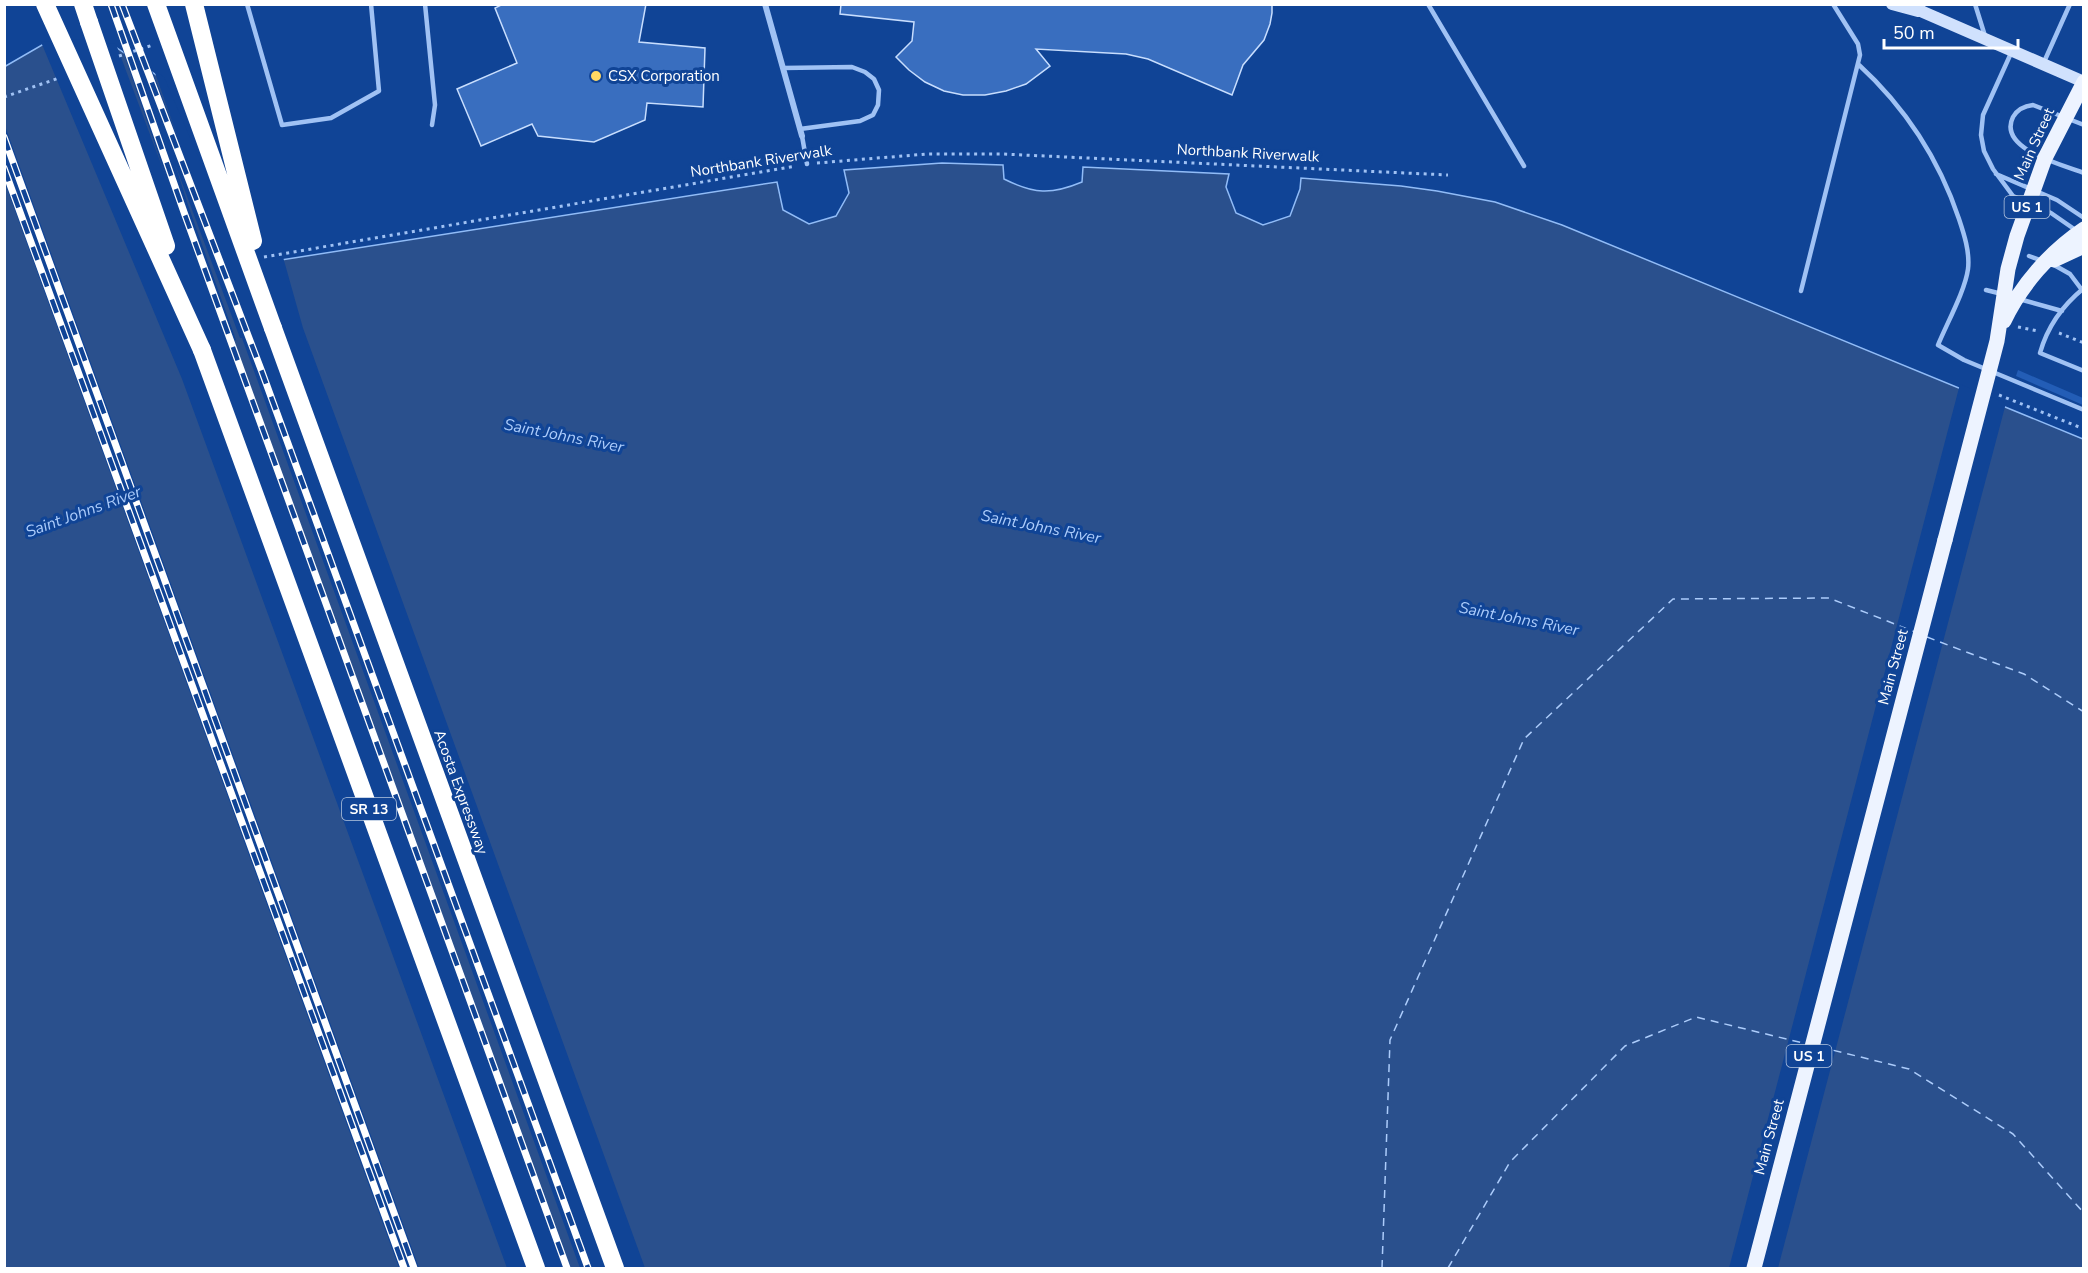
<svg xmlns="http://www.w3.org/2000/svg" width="2088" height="1273" viewBox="0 0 2088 1273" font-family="'Nunito Sans',sans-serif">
  <rect width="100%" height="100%" fill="#104496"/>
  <path fill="#235db6" d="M 2018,370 L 2083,398 L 2083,405 L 2016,376 Z"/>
  <path fill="#2a508d" stroke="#91bcf7" stroke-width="1.5" d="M 77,42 L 114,46 L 162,79 L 243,266 L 777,182 L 783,210 L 809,224 L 836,216 L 849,193 L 844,170 L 942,163 L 1003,165 L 1004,179 C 1034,194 1051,195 1082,182 L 1083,167 L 1229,174 L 1226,187 L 1236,213 L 1263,225 L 1290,216 L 1300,189 L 1301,178 L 1401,186 L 1437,191 L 1495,202 L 1562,225 L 2083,439 L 2083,1268 L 5,1268 L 4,67 L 42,45 Z"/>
  <path fill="#104496" d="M 78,39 L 116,44 L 166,177 L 122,48 L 151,68 L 179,141 L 154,70 L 164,77 L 244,263 L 283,257 L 303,328 L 645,1268 L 580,1268 L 242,338 L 240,338 L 175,164 L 189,208 L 236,340 L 234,341 L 571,1268 L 507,1268 L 182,379 L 41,42 Z
    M 5,126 L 419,1268 L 399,1268 L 5,183 Z
    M 1960,384 L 2006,403 L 1778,1268 L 1729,1268 Z"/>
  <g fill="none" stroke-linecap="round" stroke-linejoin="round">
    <path stroke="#acccfb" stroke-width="1.5" stroke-dasharray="8 6" stroke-linecap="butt" d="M 1927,637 L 2024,674 L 2084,712
      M 1820,1047 L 1909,1069 L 2013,1134 L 2084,1213
      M 1382,1268 L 1390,1040 L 1524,739 L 1673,599 L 1829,598 L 1915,632
      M 1448,1268 L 1510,1162 L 1625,1046 L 1696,1017 L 1807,1044"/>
  </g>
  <path fill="#396ebf" stroke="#c8defe" stroke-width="1.5" d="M 503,4 L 646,4 L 639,42 L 705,48 L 703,107 L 647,103 L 645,120 L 594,142 L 538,136 L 532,124 L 481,146 L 457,89 L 517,63 L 495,8 Z
    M 841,4 L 1272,4 L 1272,13 L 1270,24 L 1264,40 L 1243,65 L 1232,95 L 1148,59 L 1126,54 L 1036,49 L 1050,66 L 1026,84 L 1006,91 L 985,95 L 963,95 L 944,91 L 925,82 L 909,70 L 896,57 L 912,41 L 914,22 L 840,14 Z"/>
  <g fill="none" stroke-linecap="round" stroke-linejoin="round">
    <path stroke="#a0c2f4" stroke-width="3" stroke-dasharray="3 4.5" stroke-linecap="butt" d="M 119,56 L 153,45
      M 4,97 L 59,78
      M 817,163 L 927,154 L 1002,154 L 1448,175
      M 264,257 L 796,166
      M 2018,327 L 2038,331
      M 2059,333 L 2084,343
      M 1999,395 L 2084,429"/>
    <path stroke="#a0c2f4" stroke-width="4.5" d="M 247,4 L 282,125 L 331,118 L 379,91 L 371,4
      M 425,4 L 435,105 L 432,125
      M 1428,4 L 1524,166
      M 1975,4 L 1985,36
      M 2012,51 L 1983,115 L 1981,135 L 1984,151 L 1993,169 L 2013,196 L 2051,213 L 2077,231
      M 2044,62 L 2070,4
      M 1858,64 C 1905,107 1939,159 1959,219 C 1964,234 1970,252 1968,269 C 1965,291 1947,323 1938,345 L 1964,360 L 2084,410
      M 783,68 L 852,67 L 865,72 L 874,79 L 879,90 L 878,105 L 873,115 L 860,121 L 800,129
      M 2084,125 L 2033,105 C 2024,106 2017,110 2013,117 C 1997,149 2063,165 2084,173
      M 802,136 L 807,164
      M 1996,174 L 2057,200 L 2084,218
      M 2029,256 L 2043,261
      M 2054,265 L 2070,274 L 2082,290
      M 2084,288 C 2063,305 2047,328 2040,353 L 2084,371
      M 1986,290 L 2002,294
      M 1801,291 L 1860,55 L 1858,44 L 1833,4
      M 2019,299 L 2062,311"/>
    <path stroke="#a0c2f4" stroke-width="6" d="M 765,4 L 802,136"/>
    <path stroke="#d0e1fd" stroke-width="12" d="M 1892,4 L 1918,11
      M 1911,4 L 1923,12 L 2084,82"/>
    <path stroke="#edf3ff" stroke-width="15" d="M 1754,1268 L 1945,540"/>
    <path stroke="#fff" stroke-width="18" d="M 83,4 L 89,22
      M 273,328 L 615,1268
      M 202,350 L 536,1268"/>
    <defs>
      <path id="rail" d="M 111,4 L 185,215 L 567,1268
        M 122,4 L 262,372 L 588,1268
        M 4,137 L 414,1268
        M 4,168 L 404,1268"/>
    </defs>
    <use href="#rail" stroke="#fff" stroke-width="7"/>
    <use href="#rail" stroke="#104496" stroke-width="4.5" stroke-dasharray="14" stroke-linecap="butt"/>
    <path stroke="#edf3ff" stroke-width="15" d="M 2054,260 L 2084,246
      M 2004,321 C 2021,285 2050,252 2084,229
      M 1945,540 L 1997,341 L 2008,269 L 2017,236 L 2045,158 L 2084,82"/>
    <path stroke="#fff" stroke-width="18" d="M 45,4 L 202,350
      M 156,4 L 273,328
      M 194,4 L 253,241
      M 89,22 L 166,246"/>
  </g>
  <circle fill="#ffd963" stroke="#104496" stroke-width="2" cx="596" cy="76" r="6"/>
  <g text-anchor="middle" stroke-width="6" stroke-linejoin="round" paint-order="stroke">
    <g fill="#104496" stroke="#b7c7e0" stroke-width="1.5">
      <rect x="2004.5" y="196" width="45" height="22" rx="4.5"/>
      <rect x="342" y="798" width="54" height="22" rx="4.5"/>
      <rect x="1786.5" y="1045" width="45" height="22" rx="4.5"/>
    </g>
    <g font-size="14" font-weight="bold" fill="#fff">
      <text x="2027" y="212">US 1</text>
      <text x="369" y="814">SR 13</text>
      <text x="1809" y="1061">US 1</text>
    </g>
    <g font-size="15" fill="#fff" stroke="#104496" text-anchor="start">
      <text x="608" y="81">CSX Corporation</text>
    </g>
    <g font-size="15" fill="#fff" stroke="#104496">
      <text transform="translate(2034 144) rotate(-66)" y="5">Main Street</text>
      <text transform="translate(1248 153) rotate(3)" y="5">Northbank Riverwalk</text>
      <text transform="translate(761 161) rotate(-9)" y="5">Northbank Riverwalk</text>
      <text transform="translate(1893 667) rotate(-75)" y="5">Main Street</text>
      <text transform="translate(461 792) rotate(70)" y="5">Acosta Expressway</text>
      <text transform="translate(1769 1137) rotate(-75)" y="5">Main Street</text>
    </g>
    <g font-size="16" font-style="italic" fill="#acccfb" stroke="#104496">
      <text transform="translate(564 435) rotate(11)" y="6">Saint Johns River</text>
      <text transform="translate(83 511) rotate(-20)" y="6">Saint Johns River</text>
      <text transform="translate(1041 526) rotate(11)" y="6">Saint Johns River</text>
      <text transform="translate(1519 618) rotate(11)" y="6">Saint Johns River</text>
    </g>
  </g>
  <rect width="2088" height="1273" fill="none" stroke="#ffffff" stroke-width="12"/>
  <path d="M1884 39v9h134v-9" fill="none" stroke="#ffffff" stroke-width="3"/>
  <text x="1893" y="39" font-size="18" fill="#ffffff" stroke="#104496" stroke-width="4.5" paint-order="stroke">50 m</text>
</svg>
